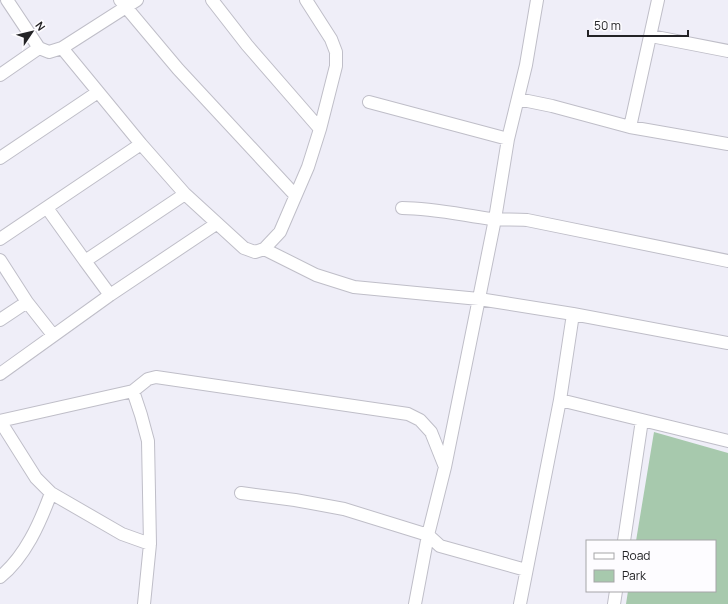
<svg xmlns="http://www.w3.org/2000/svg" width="728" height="604" viewBox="0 0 728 604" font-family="Manrope,sans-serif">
  <rect width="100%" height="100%" fill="#efeef8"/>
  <path fill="#a7c9ad" d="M 654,432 L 728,453 L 728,604 L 626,604 L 628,591 L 715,591 L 715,541 L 636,541 Z"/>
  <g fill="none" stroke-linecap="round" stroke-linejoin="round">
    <defs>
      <path id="minor" d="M 120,0 L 178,69 L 295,195
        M 212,0 L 247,45 L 320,129
        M 651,36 L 728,51
        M 39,48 L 49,52 L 62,48 L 137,0
        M 62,48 L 141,144 L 185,194 L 244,248 L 255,252 L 264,249 L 280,232 L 308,167 L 320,129 L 336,66 L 336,52 L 331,39 L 306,0
        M 0,75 L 39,48 L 7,0
        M 518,99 L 552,106 L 630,127 L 728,144
        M 369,102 L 508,139
        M 630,127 L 658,0
        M 0,158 L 98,92
        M 47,208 L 85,261 L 185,194
        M 402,208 C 433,208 462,215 492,219 C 504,220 515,219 527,220 L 728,261
        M 0,239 L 141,144
        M 264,249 L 316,275 L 354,287 L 479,299 L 573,314 L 560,400 L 520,604
        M 0,260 L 27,302 L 0,320
        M 110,295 L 216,224
        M 27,302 L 53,335
        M 573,314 L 728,343
        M 0,374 L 110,295 L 85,261
        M 133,391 L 148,379 L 156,377 L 408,414 L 420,420 L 431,432 L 445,467
        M 560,400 L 642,420
        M 0,421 L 133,391 L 141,415 L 148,441 L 150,544 L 144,604
        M 0,421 L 36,478 L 51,493 L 122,534 L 150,544
        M 241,493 L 295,500 L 344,509 L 428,535 L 440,546 L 526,570
        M 624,541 L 642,420 L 728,441
        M 0,577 C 25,557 40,523 51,493
        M 415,604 L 428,535 L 445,467 L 495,219 L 508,139 L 526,65 L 537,0
        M 614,604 L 616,591"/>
    </defs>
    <use href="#minor" stroke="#bfbec8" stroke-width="14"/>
    <use href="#minor" stroke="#fff" stroke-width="12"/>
  </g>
  <rect x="586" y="540" width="130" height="52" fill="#fdfcff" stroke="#a6a5a8"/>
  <rect x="594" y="553" width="20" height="6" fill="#ffffff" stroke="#a6a5a8"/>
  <text x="622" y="560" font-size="12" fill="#232326">Road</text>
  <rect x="594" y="570" width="20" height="12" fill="#a7c9ad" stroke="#a6a5a8"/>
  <text x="622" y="580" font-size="12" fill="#232326">Park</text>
  <g transform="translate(32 32) rotate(55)" stroke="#fdfcff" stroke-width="3" paint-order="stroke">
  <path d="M0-3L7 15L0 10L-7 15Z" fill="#232326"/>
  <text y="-6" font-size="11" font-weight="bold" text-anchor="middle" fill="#232326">N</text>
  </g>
  <path d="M588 30v6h100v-6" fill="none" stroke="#232326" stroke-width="2"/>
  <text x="594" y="30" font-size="12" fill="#232326" stroke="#fdfcff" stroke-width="3" paint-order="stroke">50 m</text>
</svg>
